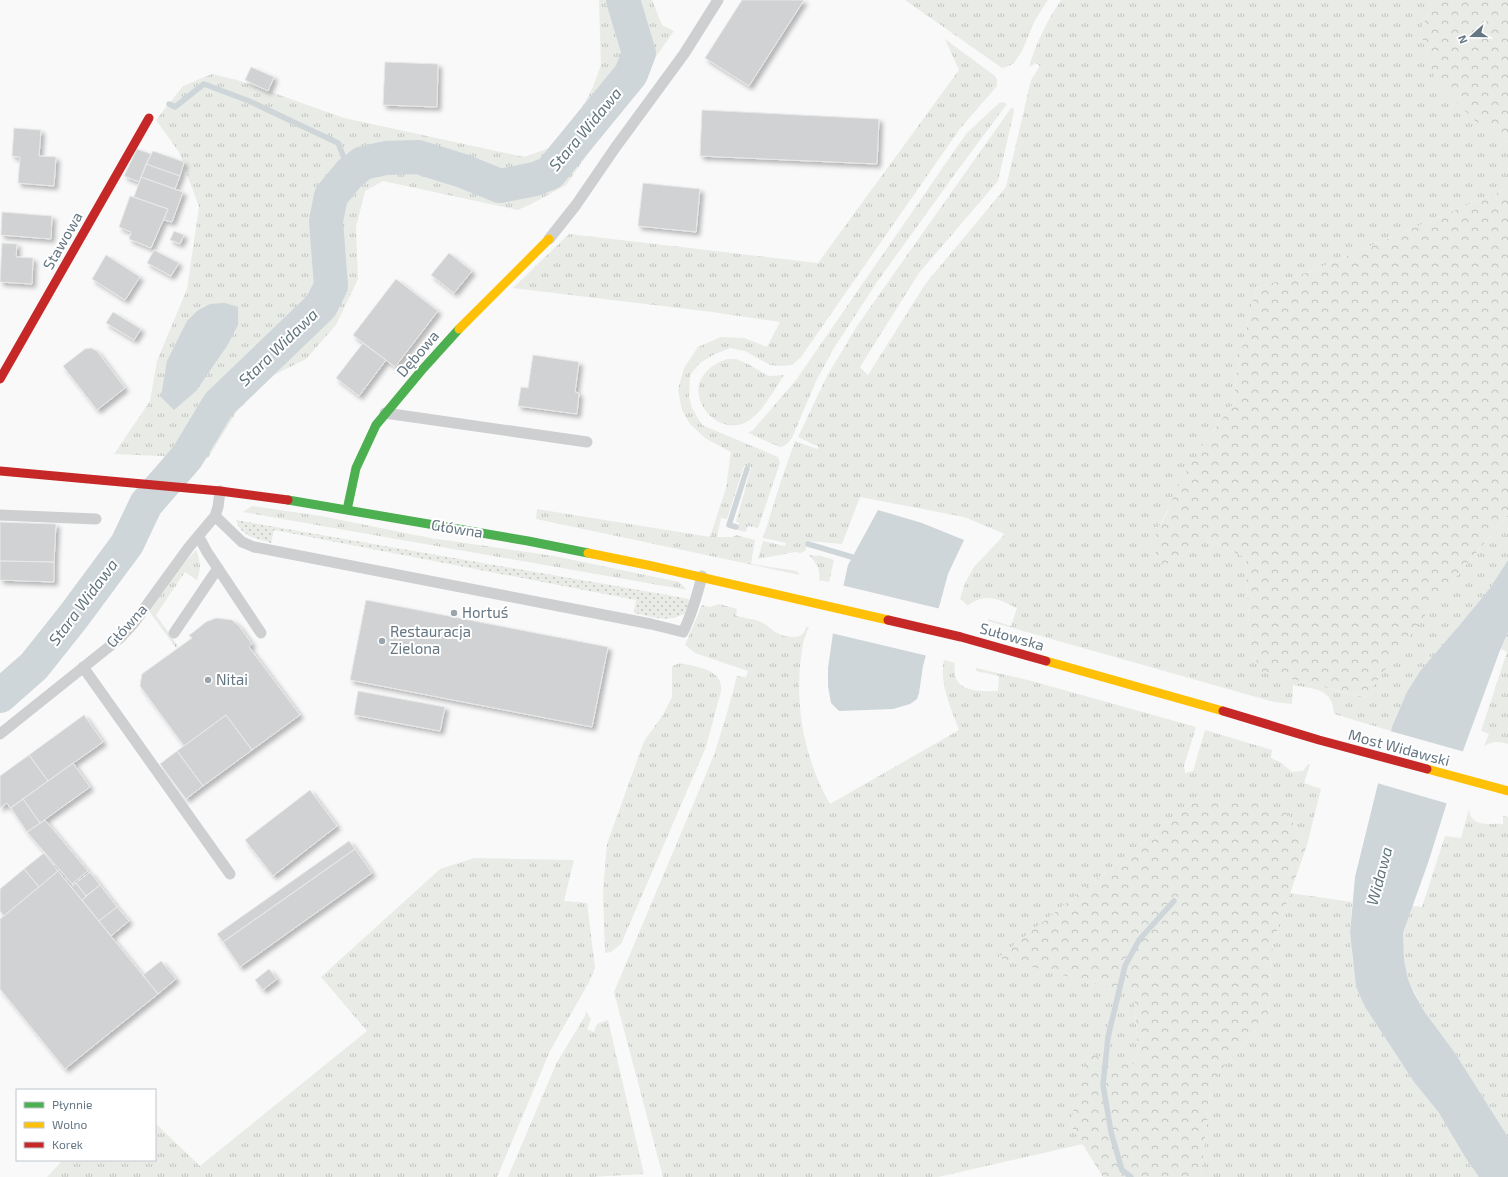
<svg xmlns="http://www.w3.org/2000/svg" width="1508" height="1177" viewBox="0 0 1508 1177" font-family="'Exo 2',sans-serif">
  <defs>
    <pattern id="grass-tufts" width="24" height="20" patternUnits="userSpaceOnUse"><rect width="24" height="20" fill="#e8ebe6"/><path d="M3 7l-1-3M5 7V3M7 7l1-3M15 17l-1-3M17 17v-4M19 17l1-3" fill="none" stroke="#c0c3c0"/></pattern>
    <pattern id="forest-crowns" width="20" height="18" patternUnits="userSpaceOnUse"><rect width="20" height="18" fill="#e8ebe6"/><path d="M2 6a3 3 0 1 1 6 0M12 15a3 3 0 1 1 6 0" fill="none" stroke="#c0c3c0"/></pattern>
    <pattern id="park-dots" width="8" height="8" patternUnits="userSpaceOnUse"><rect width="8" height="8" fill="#e8ebe6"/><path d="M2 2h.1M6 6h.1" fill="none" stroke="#c0c3c0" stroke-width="1.8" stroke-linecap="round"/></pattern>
    <filter id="shadow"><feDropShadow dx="3.5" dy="3.5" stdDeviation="2" flood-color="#0004"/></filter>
  </defs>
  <rect width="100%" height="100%" fill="#f9f9f9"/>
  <path fill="url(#grass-tufts)" d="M 599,0 L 652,0 L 662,25 L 674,31 L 566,185 L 537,201 L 518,210 L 383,181 L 365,191 L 356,227 L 358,279 L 336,325 L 306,359 L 274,375 L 237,411 L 208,458 L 114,454 L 150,401 L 157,361 L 187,289 L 199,207 L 179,152 L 156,120 L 183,86 L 212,74 L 237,80 L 344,118 L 524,157 L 563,143 L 593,87 L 601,65 Z
    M 905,0 L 1048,0 L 1035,20 L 1022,51 L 1014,63 L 1009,66 L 1002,68 Z
    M 1061,0 L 1436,0 L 1420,30 L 1475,121 L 1508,142 L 1508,188 L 1309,272 L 1256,288 L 1238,365 L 1233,404 L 1201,448 L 1157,530 L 1174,563 L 1189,551 L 1209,540 L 1246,558 L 1250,648 L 1262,672 L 1364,697 L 1438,598 L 1508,515 L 1508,560 L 1490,588 L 1458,627 L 1392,727 L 1391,731 L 1334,714 C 1333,688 1314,689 1293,685 L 1292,704 L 1274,702 L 988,621 L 988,619 L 1011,626 L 1017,608 C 998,600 988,592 968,605 L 960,599 L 965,583 L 974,567 L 1005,534 L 964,517 L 860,497 L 842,544 L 809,541 L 805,551 L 801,553 L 795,552 L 758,559 L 763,541 L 785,546 L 786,543 L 763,538 L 781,481 L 795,441 L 817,449 L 819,447 L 798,437 L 827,376 L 857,326 L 1011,108 L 1013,108 L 1014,111 L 998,181 L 919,273 L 860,367 L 868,375 L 926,283 L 1006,187 L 1031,80 L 1040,66 L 1036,63 L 1029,67 C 1036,43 1047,21 1061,0 Z
    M 945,39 L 995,76 L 997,80 L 997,86 L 959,130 L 801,357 L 792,365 L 782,366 L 770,365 L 745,351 L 730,348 L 713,355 L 700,363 L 690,375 L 689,397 L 692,408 L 702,425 L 778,457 L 780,463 L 758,528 L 748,526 L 746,532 L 737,530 L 739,523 L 736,522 L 751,468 L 744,466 L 727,519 L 721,518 L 717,537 L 733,537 L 736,535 L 755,540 L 751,564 L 797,571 L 800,575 L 536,519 L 537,509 L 710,537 L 726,488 L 731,452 L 705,438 L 690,424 L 682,410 L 678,390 L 684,368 L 698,347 L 721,337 L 744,338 L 767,347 L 780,322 L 712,312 L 513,288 L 569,234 L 818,263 L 959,70 Z
    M 1003,102 L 1007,104 L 960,167 L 877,282 L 834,348 L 816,381 L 792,438 C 788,443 786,446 780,447 L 748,433 L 753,430 L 796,380 L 966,134 L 999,103 Z
    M 727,359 L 736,359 L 748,364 L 769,376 L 784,375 C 774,390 765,408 751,419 C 717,446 666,381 727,359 Z
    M 252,506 L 321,516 L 430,538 L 554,556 L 679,582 L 687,590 L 243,512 Z
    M 196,550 C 201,561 201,569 197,580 L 185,572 L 156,615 L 178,646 L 176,648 L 149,611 L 186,561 Z
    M 809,555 L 817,556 L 818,555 L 834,560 L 829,582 L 819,580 C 821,569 816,563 809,555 Z
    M 719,604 L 737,609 L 736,616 C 744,618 754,619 761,622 C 767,624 771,630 777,633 C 786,638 804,641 806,627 L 809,627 C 802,641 802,651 800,666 C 796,714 806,762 830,804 L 959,730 C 951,708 939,684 944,660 L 955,663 C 950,692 977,692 998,691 L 999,676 L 976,671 L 976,668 L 1028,680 L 1196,727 L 1184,766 L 1185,773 L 1193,771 L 1205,730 L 1272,750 L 1271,758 L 1280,762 L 1292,772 L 1303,771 L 1308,764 L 1310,765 L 1304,783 L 1321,789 L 1307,845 L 1287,813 L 1198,798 L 998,958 L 1134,993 L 1139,1066 L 1070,1124 L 1083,1144 L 938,1177 L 663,1177 L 614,992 L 714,755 L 727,713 L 737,676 L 746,677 L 748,671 L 695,653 L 685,645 L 702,605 L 710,607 Z
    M 1508,632 L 1508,744 C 1498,741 1493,741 1484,746 L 1489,734 L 1481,731 L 1507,652 L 1501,649 Z
    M 680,663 C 696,667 724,669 721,691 L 706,747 L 621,944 L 611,952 L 605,953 L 603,891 L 607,844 L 644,741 L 663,715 L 672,697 L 672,666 Z
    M 1469,809 C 1471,828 1488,823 1503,824 L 1503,816 L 1508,817 L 1508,1137 L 1455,1053 L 1424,1011 L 1408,979 L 1404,960 L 1403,933 L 1412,906 L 1422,907 L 1445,836 L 1461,838 Z
    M 474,858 L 574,860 L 564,901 L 587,903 L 595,968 L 589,982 L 550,1051 L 497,1177 L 47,1177 L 63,1160 L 155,1160 L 155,1123 L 200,1166 L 367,1031 L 321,977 L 440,869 Z
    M 1290,893 L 1352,902 L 1350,933 L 1353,963 L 1356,987 L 1365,1007 L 1414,1082 L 1439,1113 L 1465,1157 L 1479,1177 L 1201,1177 L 1211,1081 L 1268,1017 L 1273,942 Z
    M 586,1011 L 591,1019 L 587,1029 L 594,1032 L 597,1024 L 608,1020 L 644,1174 L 591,1177 L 508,1177 L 556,1064 L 585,1016 Z"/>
  <path fill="url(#forest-crowns)" d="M 1436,0 L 1508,0 L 1508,142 L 1475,121 L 1435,80 L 1420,30 Z
    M 1508,188 L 1508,515 L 1438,598 L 1365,697 L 1262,672 L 1250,648 L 1246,558 L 1209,540 L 1189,551 L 1174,563 L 1160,564 L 1153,545 L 1157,530 L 1167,513 L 1180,482 L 1201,448 L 1233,404 L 1238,365 L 1256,288 L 1309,272 Z
    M 1198,798 L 1255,801 L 1287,813 L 1307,845 L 1273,942 L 1268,1017 L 1211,1081 L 1201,1177 L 1103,1177 L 1070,1124 L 1088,1054 L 1139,1065 L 1134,994 L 998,958 Z"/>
  <path fill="url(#park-dots)" d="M 236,520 L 679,597 L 691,600 L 686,613 C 667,623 654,617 634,613 L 636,600 L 274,530 L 271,543 C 256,538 241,537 236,520 Z"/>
  <path fill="#ced6d9" d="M 225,303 L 238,307 L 238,325 L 227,346 L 196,391 L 174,410 L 161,397 L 167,361 L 187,321 L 197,311 L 210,304 Z
    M 878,510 L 922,523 L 964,540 L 948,574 L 923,666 L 919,693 L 917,699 L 910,704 L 893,709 L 839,711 L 831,703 L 828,686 L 828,668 L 833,633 L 848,565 Z
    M 1508,560 L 1508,632 L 1499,653 L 1463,751 L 1429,860 L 1403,933 L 1404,960 L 1408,979 L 1414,993 L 1424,1011 L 1455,1053 L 1508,1137 L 1508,1177 L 1479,1177 L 1465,1157 L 1439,1113 L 1414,1082 L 1365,1007 L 1356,987 L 1350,933 L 1355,877 L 1392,727 L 1407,692 L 1421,670 L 1458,627 L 1490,588 Z"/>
  <path fill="#f9f9f9" d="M 841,585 L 941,609 L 928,656 L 831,633 Z
    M 1390,731 L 1465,752 L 1449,804 L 1377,783 Z"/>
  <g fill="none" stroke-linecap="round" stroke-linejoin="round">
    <path stroke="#ced6d9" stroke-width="5.5" d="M 169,104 L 175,107 L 204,84 L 249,101 L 338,143 L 350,173
      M 736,527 L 729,525 L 747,469
      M 808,544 L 852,557
      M 1131,1177 L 1122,1170 L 1111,1132 L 1103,1085 L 1108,1037 L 1125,966 L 1139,940 L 1174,901"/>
    <path stroke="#ced6d9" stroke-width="34" d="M 0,696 L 34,666 L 73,617 L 127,544 L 146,504 L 187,457 L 219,404 L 321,306 L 331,286 L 326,221 L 331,196 L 350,173 L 363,163 L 386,158 L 418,157 L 463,171 L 500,186 L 535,179 L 550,173 L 631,74 L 639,53 L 623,0"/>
  </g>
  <path fill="#d0d2d3" stroke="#e8e8e8" filter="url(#shadow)" d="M 742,0 L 804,0 L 749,86 L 705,58 Z
    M 385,62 L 438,64 L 437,107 L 383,105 Z
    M 251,67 L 274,77 L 268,91 L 245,80 Z
    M 702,110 L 879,119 L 877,164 L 700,156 Z
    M 14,128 L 41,130 L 39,156 L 56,157 L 54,186 L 18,183 L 20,157 L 12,156 Z
    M 137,149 L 151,154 L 139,182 L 124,176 Z
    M 153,151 L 184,162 L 180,176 L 146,164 Z
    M 146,164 L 180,176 L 175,189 L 141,177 Z
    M 141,177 L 183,192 L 172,222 L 164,220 L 168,209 L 134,197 Z
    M 643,183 L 700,189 L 696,232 L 638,226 Z
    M 130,196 L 168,209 L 151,248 L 129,239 L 131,232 L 119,227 Z
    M 2,212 L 52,216 L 51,239 L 1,235 Z
    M 174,231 L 184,235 L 180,244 L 170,240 Z
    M 2,243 L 17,244 L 16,257 L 33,258 L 32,284 L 0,282 Z
    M 154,250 L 179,263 L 171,276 L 147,263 Z
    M 449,253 L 472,271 L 454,293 L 431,275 Z
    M 106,255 L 140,277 L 125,300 L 92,279 Z
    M 396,279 L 438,311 L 395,367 L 353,335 Z
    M 113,312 L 141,329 L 134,340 L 106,323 Z
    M 363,343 L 386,360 L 359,396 L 336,378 Z
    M 91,348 L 97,351 L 125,388 L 97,410 L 63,366 L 85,349 Z
    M 533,355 L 579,362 L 575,392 L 579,393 L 577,414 L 518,406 L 521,387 L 528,388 Z
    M 0,522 L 56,524 L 54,562 L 0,561 Z
    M 0,561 L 54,562 L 54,582 L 0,580 Z
    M 366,600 L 608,647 L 592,727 L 350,680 Z
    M 216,618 L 232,620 L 239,626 L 252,644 L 249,647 L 300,715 L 252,750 L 226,715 L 184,746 L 140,686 L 142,674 L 192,638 L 189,635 L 191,634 L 206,622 Z
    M 358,691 L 445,707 L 440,731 L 354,715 Z
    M 84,715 L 103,742 L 48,781 L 29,755 Z
    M 226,715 L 252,750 L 203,786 L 177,751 Z
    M 177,751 L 203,786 L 186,799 L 160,764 Z
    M 29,755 L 48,781 L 10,808 L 7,803 L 0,808 L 0,776 Z
    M 73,763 L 90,787 L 40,823 L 23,799 Z
    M 310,790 L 337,826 L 273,876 L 245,840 Z
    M 23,799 L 40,823 L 27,832 L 11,808 Z
    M 45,820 L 88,871 L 72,884 L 27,832 Z
    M 349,841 L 355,849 L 223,942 L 217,934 Z
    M 355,849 L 372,873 L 240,967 L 223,942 Z
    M 44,853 L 58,871 L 39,887 L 24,869 Z
    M 24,869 L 39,887 L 4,916 L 0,911 L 0,889 Z
    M 58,871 L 158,994 L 65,1069 L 0,989 L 0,919 Z
    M 90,872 L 100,885 L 86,896 L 76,883 Z
    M 76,883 L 86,896 L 82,900 L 71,887 Z
    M 100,885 L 117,907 L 99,921 L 82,900 Z
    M 117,907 L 129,921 L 111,936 L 99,921 Z
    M 161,961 L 176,979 L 158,994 L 143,975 Z
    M 269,969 L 277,979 L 263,990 L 255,980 Z"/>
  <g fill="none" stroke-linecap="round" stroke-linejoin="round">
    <path stroke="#cecfd0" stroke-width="11" d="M 549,239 L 576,205 L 615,148 L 684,54 L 718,0
      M 385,413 L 587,442
      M 0,515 L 96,519
      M 215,516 L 242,542 L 254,547 L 651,624 L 683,632 C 692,614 697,596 702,576
      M 199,537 L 207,552 L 261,633
      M 174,633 L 218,568
      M 83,667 L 230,874
      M 0,734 L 120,638 L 133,624 L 189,547 L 215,516 L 218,507 L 220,491"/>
    <path stroke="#4caf50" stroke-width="9" d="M 288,500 L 528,541 L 588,553
      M 347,510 L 356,468 L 376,425 L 421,371 L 459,329"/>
    <path stroke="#ffc107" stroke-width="9" d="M 459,329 L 549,239
      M 588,553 L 652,566 L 888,620
      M 1046,661 L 1223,711
      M 1427,769 L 1508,791"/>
    <path stroke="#c62828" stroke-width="9" d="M 0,379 L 149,118
      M 0,471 L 220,491 L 288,500
      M 888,620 L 961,637 L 1046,661
      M 1223,711 L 1319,740 L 1427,769"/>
  </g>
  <g fill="#99a4ac" stroke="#fff" stroke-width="1.5">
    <circle cx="454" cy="613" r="4"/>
    <circle cx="382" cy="641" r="4"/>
    <circle cx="208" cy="680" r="4"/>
  </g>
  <g text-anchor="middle" stroke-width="4" stroke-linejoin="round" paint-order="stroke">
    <g font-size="15" fill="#657683" stroke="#fff">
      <text transform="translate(63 241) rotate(-60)" y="5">Stawowa</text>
      <text transform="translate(418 354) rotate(-49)" y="5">Dębowa</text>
      <text transform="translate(457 529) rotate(9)" y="5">Główna</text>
      <text transform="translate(127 626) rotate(-48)" y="5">Główna</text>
      <text transform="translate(1012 637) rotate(16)" y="5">Sułowska</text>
      <text transform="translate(1399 748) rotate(15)" y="5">Most Widawski</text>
    </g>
    <g font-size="15" fill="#657683" stroke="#fff" text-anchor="start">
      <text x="462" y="618">Hortuś</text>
      <text x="390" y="637">Restauracja<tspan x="390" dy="17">Zielona</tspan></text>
      <text x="216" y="685">Nitai</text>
    </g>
    <g font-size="16" font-style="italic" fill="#60757c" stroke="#fff">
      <text transform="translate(585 129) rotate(-50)" y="6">Stara Widawa</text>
      <text transform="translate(278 347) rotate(-44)" y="6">Stara Widawa</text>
      <text transform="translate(83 602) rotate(-53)" y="6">Stara Widawa</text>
      <text transform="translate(1379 876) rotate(-75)" y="6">Widawa</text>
    </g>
  </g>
  <rect x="16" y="1089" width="140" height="72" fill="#ffffff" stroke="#c1c8cd"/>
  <rect x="24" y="1102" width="20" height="6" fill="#4caf50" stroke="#c1c8cd"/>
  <text x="52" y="1109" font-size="12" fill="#657683">Płynnie</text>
  <rect x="24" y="1122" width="20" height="6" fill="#ffc107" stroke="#c1c8cd"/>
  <text x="52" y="1129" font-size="12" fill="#657683">Wolno</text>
  <rect x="24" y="1142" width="20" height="6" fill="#c62828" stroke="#c1c8cd"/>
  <text x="52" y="1149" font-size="12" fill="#657683">Korek</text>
  <g transform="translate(1472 36) rotate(249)" stroke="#ffffff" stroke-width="3" paint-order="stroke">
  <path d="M0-3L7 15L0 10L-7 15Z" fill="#657683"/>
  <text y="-6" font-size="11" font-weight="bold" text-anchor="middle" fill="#657683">N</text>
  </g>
</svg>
